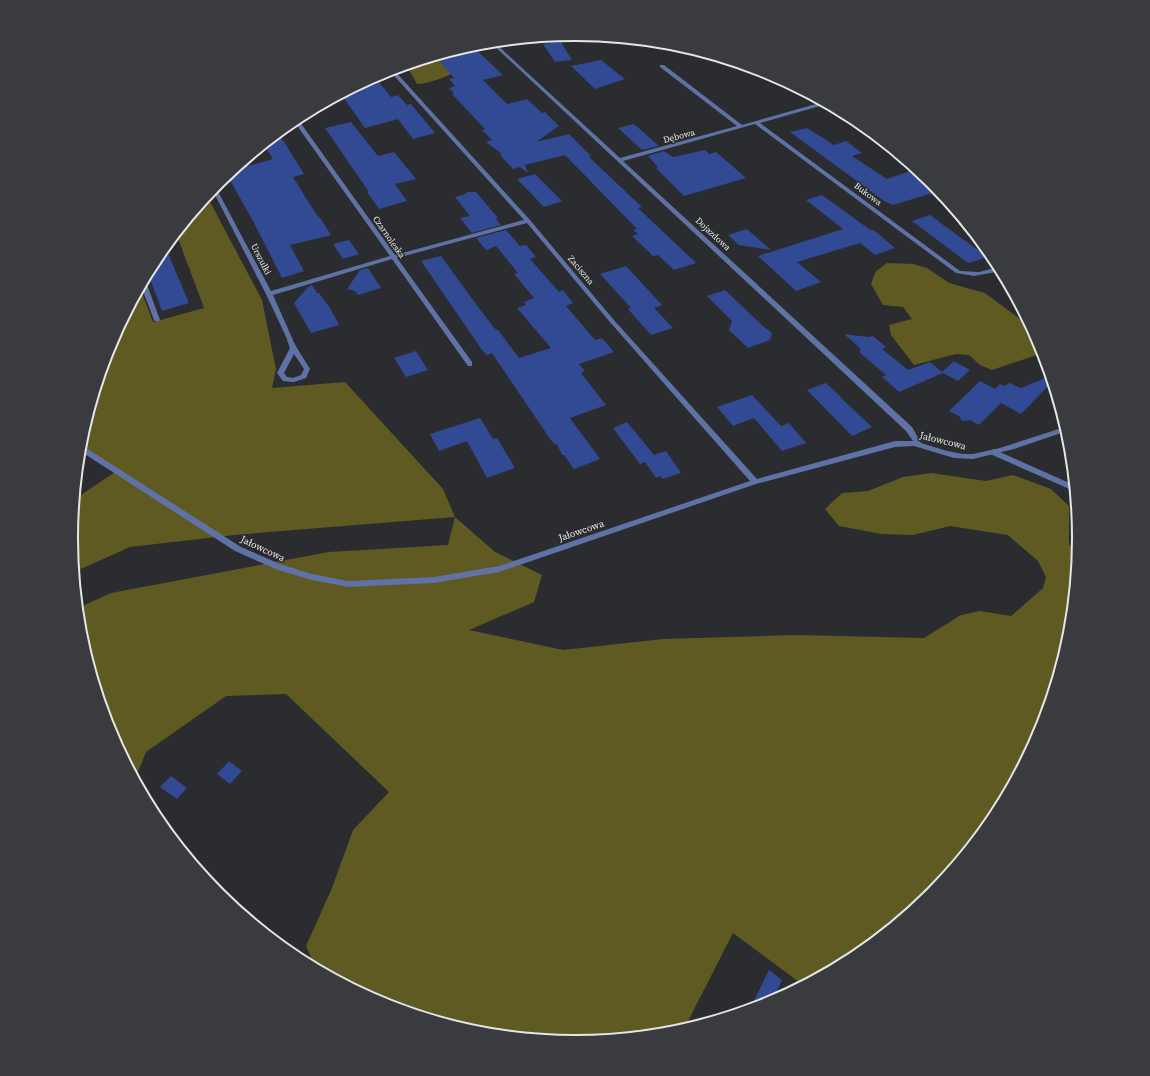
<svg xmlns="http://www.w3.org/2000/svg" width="1150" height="1076" viewBox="0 0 1150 1076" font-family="'Source Serif 4',serif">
  <rect width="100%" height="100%" fill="#2b2c2f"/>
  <path fill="#5f5922" d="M 449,52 L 458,71 C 444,77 432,83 417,84 L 406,65 Z
    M 207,196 L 262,300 L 276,369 L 272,388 L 345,382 L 443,489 L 455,517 L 495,552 L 542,575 L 534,602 L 469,630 L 563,650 L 663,639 L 797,635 L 924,638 L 961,615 L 980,611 L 1011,616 L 1043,588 L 1046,577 L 1038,561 L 1008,535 L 950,526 L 913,535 L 882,534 L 839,526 L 825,509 L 842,493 L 868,491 L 903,477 L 931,473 L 986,481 L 1013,475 L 1051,489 L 1069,506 L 1069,544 L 1077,554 L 1069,637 L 1041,731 L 994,818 L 931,895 L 855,957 L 803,985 L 733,933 L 684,1029 L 673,1032 L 575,1042 L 476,1032 L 382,1004 L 316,968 L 306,946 L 332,888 L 353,830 L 389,792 L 286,694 L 226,696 L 146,752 L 135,779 L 109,731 L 81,636 L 78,608 L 111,593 L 329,552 L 448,545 L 455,517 L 234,535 L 130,547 L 74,572 L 71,538 L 75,499 L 115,472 L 80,451 L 81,439 L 109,345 L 140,288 L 153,322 L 204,308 L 176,233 Z
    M 887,263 L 913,264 L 927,268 L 949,283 L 985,293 L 1032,328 L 1043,353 L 992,370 L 980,365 L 969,355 L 956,354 L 914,365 L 891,335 L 889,325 L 912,319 L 903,307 L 883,305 L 871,284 L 876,271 Z"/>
  <path fill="#324994" d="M 561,42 L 572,60 L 555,62 L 543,44 Z
    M 471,45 L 503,75 L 483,80 L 507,104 L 527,99 L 542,113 L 545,112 L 559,126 L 536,142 L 569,134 L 591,156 L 589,157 L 642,207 L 638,208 L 696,263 L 674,270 L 658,255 L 653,256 L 632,236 L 638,234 L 633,230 L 637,229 L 565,155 L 525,165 L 528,173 L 520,167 L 513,169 L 500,155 L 502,154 L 486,142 L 492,140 L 482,130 L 485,129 L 452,94 L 454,93 L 449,88 L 455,86 L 449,79 L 454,78 L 435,56 Z
    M 601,60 L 625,79 L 595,89 L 571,66 Z
    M 372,78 L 378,81 L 391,97 L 398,95 L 407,105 L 411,104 L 435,133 L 413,139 L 398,119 L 365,128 L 341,94 Z
    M 351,122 L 378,156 L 394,152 L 416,179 L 395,184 L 407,201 L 379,209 L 367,192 L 369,192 L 325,128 Z
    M 634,124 L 659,146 L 642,150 L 618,128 Z
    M 807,128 L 834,145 L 846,141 L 862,153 L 852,156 L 887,179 L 910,171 L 912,166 L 932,182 L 939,191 L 893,205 L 884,201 L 790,132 Z
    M 281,137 L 304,174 L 293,177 L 316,214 L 321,219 L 331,235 L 290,245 L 304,271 L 282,278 L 253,221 L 227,175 L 233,170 L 273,159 L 264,145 L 269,140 Z
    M 705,150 L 709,154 L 716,152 L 746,178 L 684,196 L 656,168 L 658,167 L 648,156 L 664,151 L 673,157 Z
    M 535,174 L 562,201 L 544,207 L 517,179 Z
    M 467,192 L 476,192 L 498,218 L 495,218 L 501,225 L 472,233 L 460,218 L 470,216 L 455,197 L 465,194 Z
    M 822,195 L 869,229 L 875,231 L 895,248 L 875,255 L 860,243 L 797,262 L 821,282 L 796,291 L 758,256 L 843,229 L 806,200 Z
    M 930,215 L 957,235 L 988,257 L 968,263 L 912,221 Z
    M 747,229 L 771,250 L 739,245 L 728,235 Z
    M 506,230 L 520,246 L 526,245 L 536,257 L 530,259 L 559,292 L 563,290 L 573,303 L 566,306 L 595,340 L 602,338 L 614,352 L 579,364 L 585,371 L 581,373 L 606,405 L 570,418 L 600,459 L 574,469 L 564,455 L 562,455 L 557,444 L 555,445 L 548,436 L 492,353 L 487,355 L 482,350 L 421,261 L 441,256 L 481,311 L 496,330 L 498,330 L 519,358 L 551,348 L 517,308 L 526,305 L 524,302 L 534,298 L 514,274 L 518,273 L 496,246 L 486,250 L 476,238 Z
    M 349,240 L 359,254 L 343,259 L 333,244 Z
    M 165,246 L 189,303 L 162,311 L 148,273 L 156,258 Z
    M 626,266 L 662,305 L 654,308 L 673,328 L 651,335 L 628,309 L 631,308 L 600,274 Z
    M 368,268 L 381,288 L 358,295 L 355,291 L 347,289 L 360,270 Z
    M 312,285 L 317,293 L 319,293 L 330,308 L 339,325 L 311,333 L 294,303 L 309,286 Z
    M 725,290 L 763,326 L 772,333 L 770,340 L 748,348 L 729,330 L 732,321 L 707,296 Z
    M 844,334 L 868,337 L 873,336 L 886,347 L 882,349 L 908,370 L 930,362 L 942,372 L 954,361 L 970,370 L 958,381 L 943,373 L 899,392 L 882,377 L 886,375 L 860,353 L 860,348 Z
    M 416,351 L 428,370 L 406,377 L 394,358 Z
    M 1050,376 L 1052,382 L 1021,414 L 1001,403 L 979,425 L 970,420 L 962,421 L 959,416 L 949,411 L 980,381 L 995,389 L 1000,384 L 1005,386 L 1009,383 L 1021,388 Z
    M 826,383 L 841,397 L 840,397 L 872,427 L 852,436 L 807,390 Z
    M 752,395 L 781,426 L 789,423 L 806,443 L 782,451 L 754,418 L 733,426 L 717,407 Z
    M 480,418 L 493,439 L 497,438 L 515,468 L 487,478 L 467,441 L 439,451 L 430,434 Z
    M 627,422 L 654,455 L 666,451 L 681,473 L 662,479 L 660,476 L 656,478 L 645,462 L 640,464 L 613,428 Z
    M 229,761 L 242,771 L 230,784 L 217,774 Z
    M 171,776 L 187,788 L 177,799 L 160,787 Z
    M 769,970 L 782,980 L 772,1001 L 750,1009 Z"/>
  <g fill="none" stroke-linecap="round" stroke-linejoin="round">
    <path fill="#5f72a5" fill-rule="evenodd" d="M 144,280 L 146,282 L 160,320 L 159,321 L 155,321 L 154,320 L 141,286 Z
      M 290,338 L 292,339 L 297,348 L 310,369 L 306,378 L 294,382 L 283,381 L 277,373 L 290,348 L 287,340 ZM 294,354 L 304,369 L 301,375 L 293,378 L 287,377 L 284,373 Z
      M 993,449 L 1074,485 L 1074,491 L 990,454 L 989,452 Z"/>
    <path fill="#5f72a5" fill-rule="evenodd" d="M 490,42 L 494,42 L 620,158 L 737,126 L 660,67 L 660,65 L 664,65 L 742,125 L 823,102 L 827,104 L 760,123 L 960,271 L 979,272 L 999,267 L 1001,271 L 974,276 L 956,273 L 755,124 L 623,161 L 912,427 L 921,443 L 947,451 L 963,454 L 973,454 L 1000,448 L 1065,427 L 1067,431 L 1014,449 L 973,459 L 954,458 L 914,446 L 895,447 L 756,484 L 499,572 L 434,583 L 348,587 L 312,580 L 278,570 L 235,551 L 80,451 L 80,445 L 83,446 L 241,547 L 280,564 L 312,574 L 348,581 L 434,577 L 499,566 L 750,481 L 609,321 L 527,223 L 397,258 L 472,362 L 472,366 L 468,366 L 392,259 L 273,295 L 293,340 L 290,342 L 288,341 L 266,294 L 212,189 L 215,186 L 271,291 L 390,256 L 293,120 L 297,118 L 395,255 L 524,220 L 389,70 L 393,69 L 530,220 L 613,319 L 757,479 L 895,441 L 913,441 L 906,431 Z"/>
  </g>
  <g text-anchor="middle" stroke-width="3" stroke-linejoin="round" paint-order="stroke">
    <g font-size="9" fill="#e5e6e7" stroke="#2b2c2f">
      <text transform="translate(679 136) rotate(-15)" y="3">Dębowa</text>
      <text transform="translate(868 194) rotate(37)" y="3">Bukowa</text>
      <text transform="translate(713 234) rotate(43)" y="3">Dojazdowa</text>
      <text transform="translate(389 237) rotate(55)" y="3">Czarnoleska</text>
      <text transform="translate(261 259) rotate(63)" y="3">Urszulki</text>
      <text transform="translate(581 270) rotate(50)" y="3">Zaciszna</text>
    </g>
    <g font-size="10" fill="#e5e6e7" stroke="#2b2c2f">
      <text transform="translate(943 440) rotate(14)" y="4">Jałowcowa</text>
      <text transform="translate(581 530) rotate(-19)" y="4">Jałowcowa</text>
      <text transform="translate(263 548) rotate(25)" y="4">Jałowcowa</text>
    </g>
  </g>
  <path d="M0 0H1150V1076H0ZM78 538a497 497 0 1 1 994 0a497 497 0 1 1-994 0Z" fill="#3a3b3e" fill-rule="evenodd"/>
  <path fill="none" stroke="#e5e6e7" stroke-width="2" d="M78 538a497 497 0 1 1 994 0a497 497 0 1 1-994 0Z"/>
</svg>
